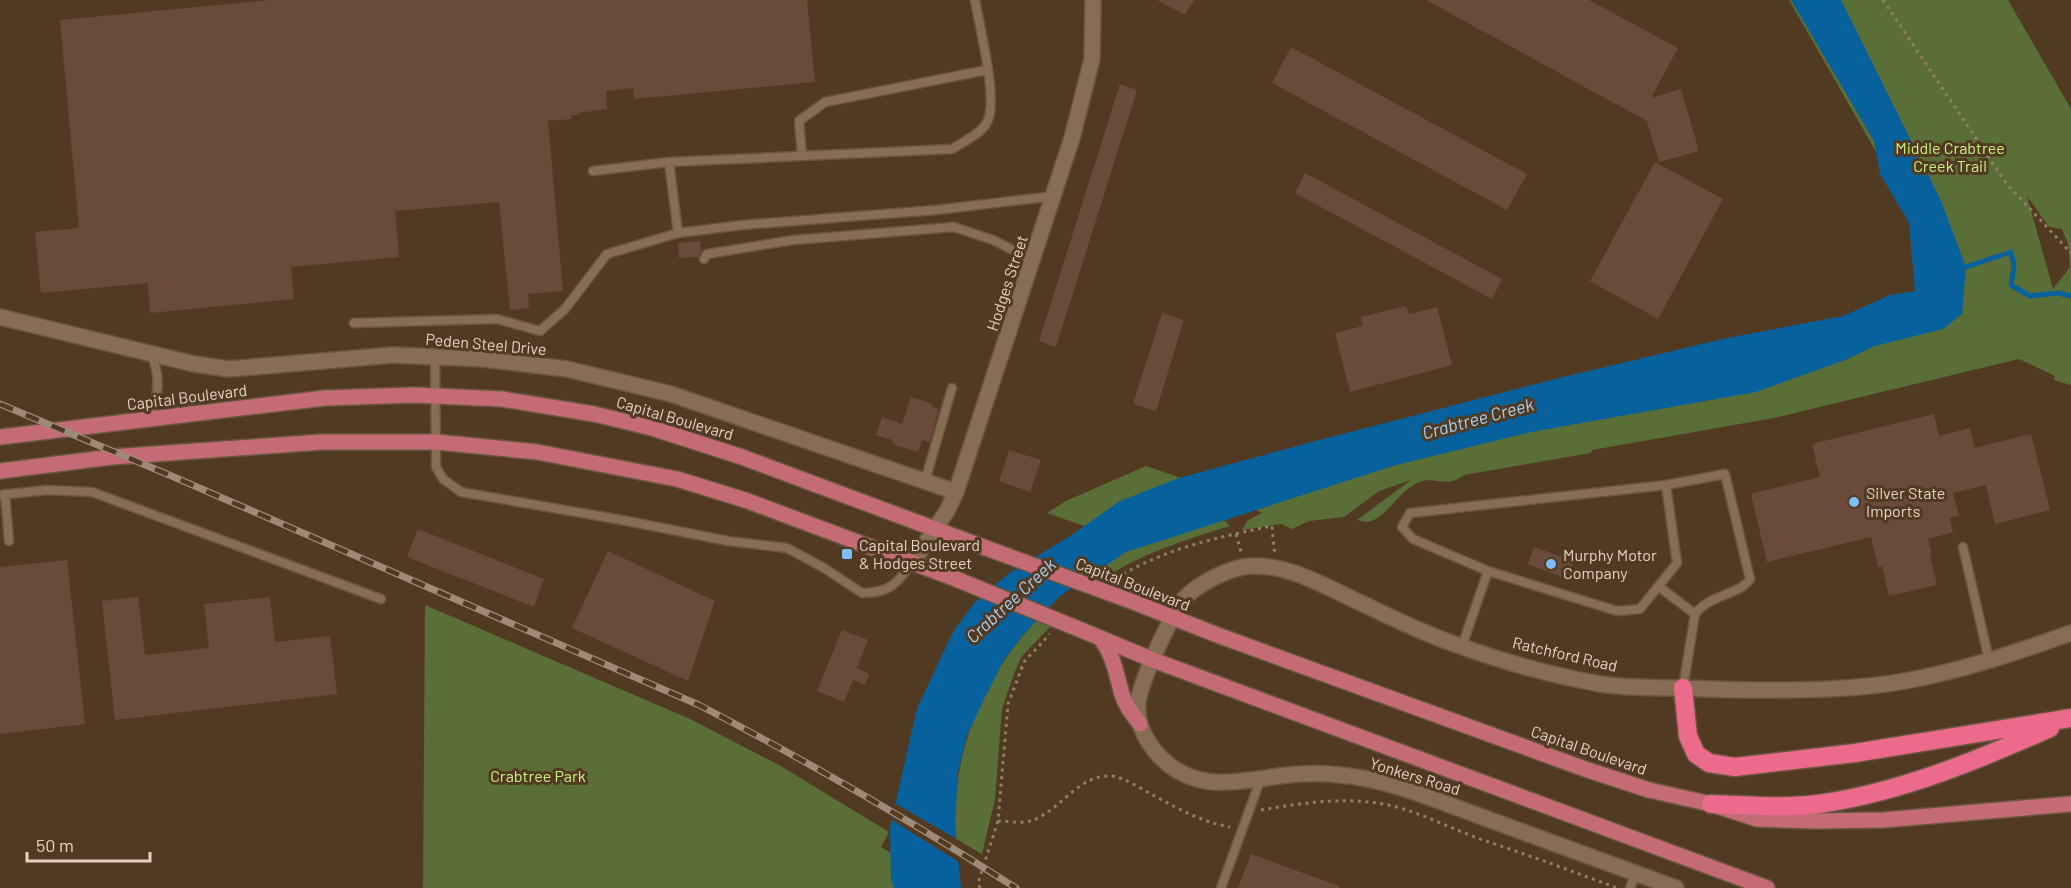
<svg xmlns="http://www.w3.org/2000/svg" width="2071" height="888" viewBox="0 0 2071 888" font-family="Barlow,sans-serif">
  <rect width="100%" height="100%" fill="#523a22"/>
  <path fill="#5a6e38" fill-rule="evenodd" d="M 1789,0 L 2008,0 L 2071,109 L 2071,385 L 2054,380 L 2055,376 L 2019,359 L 1774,418 L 1592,450 L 1591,453 L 1464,475 C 1446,489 1435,476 1419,482 C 1400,490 1387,516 1371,521 C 1366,523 1361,521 1357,520 L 1411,480 L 1379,491 L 1344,517 L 1309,521 L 1292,529 L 1281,524 L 1242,530 L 1248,520 L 1262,513 L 1225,493 L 1113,536 L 1047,513 L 1066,501 L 1146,466 L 1225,493 L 1928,308 L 1930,266 L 1887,171 ZM 2027,196 L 2049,227 L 2062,229 L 2068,244 L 2070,267 L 2053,289 Z
    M 1219,515 L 1230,526 C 1191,538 1146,552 1111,574 L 1097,569 L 1115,551 Z
    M 425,605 L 690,719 L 779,765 L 889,832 L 881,847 L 946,888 L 423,888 Z
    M 1036,621 L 1051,626 L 1022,656 L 1015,671 L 1002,709 L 995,799 L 982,854 L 956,839 C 949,759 982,678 1036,621 Z"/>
  <path fill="#06619d" d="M 1791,0 L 1841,0 L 1941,201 L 1966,267 L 1962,314 L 1943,329 L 1875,346 L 1845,360 L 1756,392 L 1531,432 L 1396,465 L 1126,552 L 1060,596 L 1022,636 L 1004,660 L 985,697 L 967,735 L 958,772 L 955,825 L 961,888 L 894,888 L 891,879 L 890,828 L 917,708 L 953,632 L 974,603 L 1008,574 L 1070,536 L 1120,501 L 1179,478 L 1308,443 L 1563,377 L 1727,338 L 1843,316 L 1890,295 L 1915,291 L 1909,223 L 1880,174 L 1874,141 Z"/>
  <path fill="#523a22" d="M 896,804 L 960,841 L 962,864 L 892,820 Z"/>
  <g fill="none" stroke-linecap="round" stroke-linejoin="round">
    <path stroke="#06619d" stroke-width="5" d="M 1960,269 L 2011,252 L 2014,266 L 2011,285 L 2030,296 L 2058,293 L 2071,296"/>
  </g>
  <path fill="#6a4a3b" d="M 271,0 L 807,0 L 815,82 L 634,99 L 633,88 L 606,91 L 607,109 L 578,113 L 579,115 L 571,115 L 572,119 L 548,121 L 563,291 L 528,294 L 529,308 L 510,310 L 499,202 L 395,211 L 399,257 L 291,267 L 294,299 L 150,313 L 148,283 L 41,293 L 35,232 L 79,228 L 60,20 Z
    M 1157,0 L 1194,0 L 1185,15 Z
    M 1426,0 L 1589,0 L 1678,48 L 1651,98 L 1681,89 L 1699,151 L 1659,162 L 1647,121 Z
    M 1291,47 L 1527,174 L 1507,210 L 1272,83 Z
    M 1120,84 L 1137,90 L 1056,347 L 1039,341 Z
    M 1655,162 L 1723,199 L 1658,319 L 1590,281 Z
    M 1305,173 L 1502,279 L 1492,299 L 1295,193 Z
    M 700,241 L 701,252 L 698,257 L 679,258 L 678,243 Z
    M 1406,306 L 1409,314 L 1437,307 L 1452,365 L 1350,392 L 1335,333 L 1363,326 L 1361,317 Z
    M 1162,313 L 1184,320 L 1156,411 L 1133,404 Z
    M 911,397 L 933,404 L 932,407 L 939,409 L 930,442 L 922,440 L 918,452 L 895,445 L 892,440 L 876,435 L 882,417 L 902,424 Z
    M 1934,414 L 1939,436 L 1970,428 L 1975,448 L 2031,434 L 2050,510 L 1995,524 L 1986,485 L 1953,493 L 1959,516 L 1950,518 L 1953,532 L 1928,539 L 1932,554 L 1930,555 L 1937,585 L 1889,596 L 1882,566 L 1878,567 L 1871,537 L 1767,562 L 1751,494 L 1820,477 L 1812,444 Z
    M 1009,450 L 1041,460 L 1030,492 L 999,481 Z
    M 418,529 L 544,579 L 534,607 L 407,557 Z
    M 1534,547 L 1574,561 L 1567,579 L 1528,564 Z
    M 608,551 L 715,601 L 688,681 L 572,628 Z
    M 67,560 L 85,724 L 0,734 L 0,567 Z
    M 138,597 L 145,655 L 209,648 L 204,604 L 270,597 L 275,642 L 330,636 L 337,694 L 115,720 L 102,601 Z
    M 842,630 L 868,640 L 857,668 L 869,674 L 865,685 L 853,680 L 844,702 L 817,691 Z
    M 1251,854 L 1339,886 L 1339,888 L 1238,888 Z"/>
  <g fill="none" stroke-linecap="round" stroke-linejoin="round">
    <defs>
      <path id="lane" d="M 802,155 L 799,121 L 825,102 L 987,70
        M 593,171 L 669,162
        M 678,233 L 669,162 L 952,149 C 963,142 979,135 986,124 C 1000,105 979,25 975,0
        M 704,259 L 707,254 L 793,240 L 954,227 L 993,240 L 1033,260
        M 354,323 L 497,319 L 540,331 L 565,309 L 607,254 L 678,233 L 742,225 L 936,210 L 1054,196
        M 435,357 L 436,467 L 443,479 L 461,492 L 622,520 L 728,541 L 787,548 L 824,568 L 862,593 C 889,593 897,584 912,563
        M 149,420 C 159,394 161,378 151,353
        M 925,481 L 952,388
        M 1666,485 L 1677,563 L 1640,609 L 1617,611 L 1488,571 L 1413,539 L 1402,527 L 1410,513 Z
        M 1666,485 L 1725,474 L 1750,579 C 1740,595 1710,594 1695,614 L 1683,688
        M 5,494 L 9,541
        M 0,495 L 47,490 L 92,492 L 381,599
        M 1963,547 L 1989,660
        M 1658,586 L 1695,614
        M 1462,646 L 1488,571
        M 1221,888 L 1261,778
        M 1630,888 L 1636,873"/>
      <path id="street" d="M 0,317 L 194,364 L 229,369 L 393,355 L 483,359 L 567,369 L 671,394 L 956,492"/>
      <path id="secondary" d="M 912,563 L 947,511 L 956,492 L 1072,138 L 1092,59 L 1093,0
        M 1676,888 C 1609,864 1542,839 1474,814 C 1431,798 1387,779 1340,775 C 1316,772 1290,774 1266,778 C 1235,782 1207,788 1178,771 C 1156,758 1135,730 1138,703 C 1140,682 1171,615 1185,598 C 1197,584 1231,567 1250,566 C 1289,564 1324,586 1359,602 C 1388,616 1418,631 1449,642 C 1497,660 1550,675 1600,684 C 1627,688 1655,688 1682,688 C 1707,689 1732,690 1757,690 C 1806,690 1856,690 1905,681 C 1962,671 2017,652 2071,633"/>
      <path id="primary" d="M 0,437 L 325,398 L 414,395 L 502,399 L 594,414 L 652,428 L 742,457 L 986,548
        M 0,471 L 112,457 L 322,442 L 436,442 L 537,452 L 677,479 L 745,500 L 956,579
        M 1131,601 L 1220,636 L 1585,769 L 1649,790 L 1711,804 L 1757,819 L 1815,821 L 1883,820 L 2071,804
        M 1086,632 L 1153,660 L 1767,888
        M 1101,639 C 1114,656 1116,674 1122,694 C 1125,705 1133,715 1140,724"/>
      <path id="highway" d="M 1683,688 L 1688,736 L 1696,754 L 1709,763 L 1735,767 L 1855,753 L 2071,718
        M 1711,804 C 1749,805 1787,809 1825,803 C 1903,791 1978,760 2050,728"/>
    </defs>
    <use href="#lane" stroke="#6a5640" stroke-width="11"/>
    <use href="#street" stroke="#6a5640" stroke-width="18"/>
    <use href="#secondary" stroke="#6a5640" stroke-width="18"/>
    <use href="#primary" stroke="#6a5640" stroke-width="18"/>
    <use href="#highway" stroke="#6a5640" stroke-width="21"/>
    <path stroke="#917d6a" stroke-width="3" stroke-dasharray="3 4.5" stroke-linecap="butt" d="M 1883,0 L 2006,183 L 2071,253
      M 1236,534 L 1241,552
      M 1117,578 C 1163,549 1219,537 1272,526 L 1274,550 L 1276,551
      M 1261,810 C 1302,803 1346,796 1388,805 C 1421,812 1451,829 1483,840 C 1528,855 1572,871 1617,888
      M 998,821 C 1007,821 1018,823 1026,822 C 1058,816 1076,774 1111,776 C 1124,777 1141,789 1153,795 C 1178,809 1202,822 1230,827
      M 980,888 L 978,883 L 998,821 L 1008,704 L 1024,662 L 1050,634"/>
    <use href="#lane" stroke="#876d53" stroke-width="8"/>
    <use href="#street" stroke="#876d53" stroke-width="15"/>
    <use href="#secondary" stroke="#876d53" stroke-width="15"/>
    <use href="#primary" stroke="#c46b75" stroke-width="15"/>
    <use href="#highway" stroke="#ec6a8c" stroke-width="18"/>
    <defs>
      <path id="rail" d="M 0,404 L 174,477 L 699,705 C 807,761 913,822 1016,888"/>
    </defs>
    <use href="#rail" stroke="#9d8a77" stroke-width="7"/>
    <use href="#rail" stroke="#523a22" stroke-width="4.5" stroke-dasharray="14" stroke-linecap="butt"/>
    <defs>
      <path id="primary-bridge" d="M 986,548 L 1131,601
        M 956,579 L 1086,632"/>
    </defs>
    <use href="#primary-bridge" stroke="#6a5640" stroke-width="18" stroke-linecap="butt"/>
    <use href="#primary-bridge" stroke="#c46b75" stroke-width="15"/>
  </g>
  <g fill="#7cbef9" stroke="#523a22" stroke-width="2">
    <circle cx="1854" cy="502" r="6"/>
    <rect x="841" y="548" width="12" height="12" rx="3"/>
    <circle cx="1551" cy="564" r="6"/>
  </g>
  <g text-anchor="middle" stroke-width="6" stroke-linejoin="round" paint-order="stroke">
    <g font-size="16" fill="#c7f27f" stroke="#523a22">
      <text x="1950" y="154">Middle Crabtree<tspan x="1950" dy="18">Creek Trail</tspan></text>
      <text x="538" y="782">Crabtree Park</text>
    </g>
    <g font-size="16" fill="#e1d2c4" stroke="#523a22">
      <text transform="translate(1007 283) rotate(-72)" y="6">Hodges Street</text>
      <text transform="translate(486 344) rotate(5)" y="6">Peden Steel Drive</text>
      <text transform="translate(187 397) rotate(-7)" y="6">Capital Boulevard</text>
      <text transform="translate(675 418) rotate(16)" y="6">Capital Boulevard</text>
      <text transform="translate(1133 584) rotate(21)" y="6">Capital Boulevard</text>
      <text transform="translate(1565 654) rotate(13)" y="6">Ratchford Road</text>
      <text transform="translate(1589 750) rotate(19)" y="6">Capital Boulevard</text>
      <text transform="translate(1415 776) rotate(17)" y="6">Yonkers Road</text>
    </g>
    <g font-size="16" fill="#e1d2c4" stroke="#523a22" text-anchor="start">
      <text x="1866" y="499">Silver State<tspan x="1866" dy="18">Imports</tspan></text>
      <text x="859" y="551">Capital Boulevard<tspan x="859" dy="18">&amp; Hodges Street</tspan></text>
      <text x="1563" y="561">Murphy Motor<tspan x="1563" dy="18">Company</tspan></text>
    </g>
    <g font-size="18" font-style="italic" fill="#abcff0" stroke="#523a22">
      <text transform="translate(1478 419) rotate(-15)" y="6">Crabtree Creek</text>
      <text transform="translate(1011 601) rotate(-43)" y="6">Crabtree Creek</text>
    </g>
  </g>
  <path d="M27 852v9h123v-9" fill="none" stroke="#e1d2c4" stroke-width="3"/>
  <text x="36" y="852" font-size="18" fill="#e1d2c4" stroke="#523a22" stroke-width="4.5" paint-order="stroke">50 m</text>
</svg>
